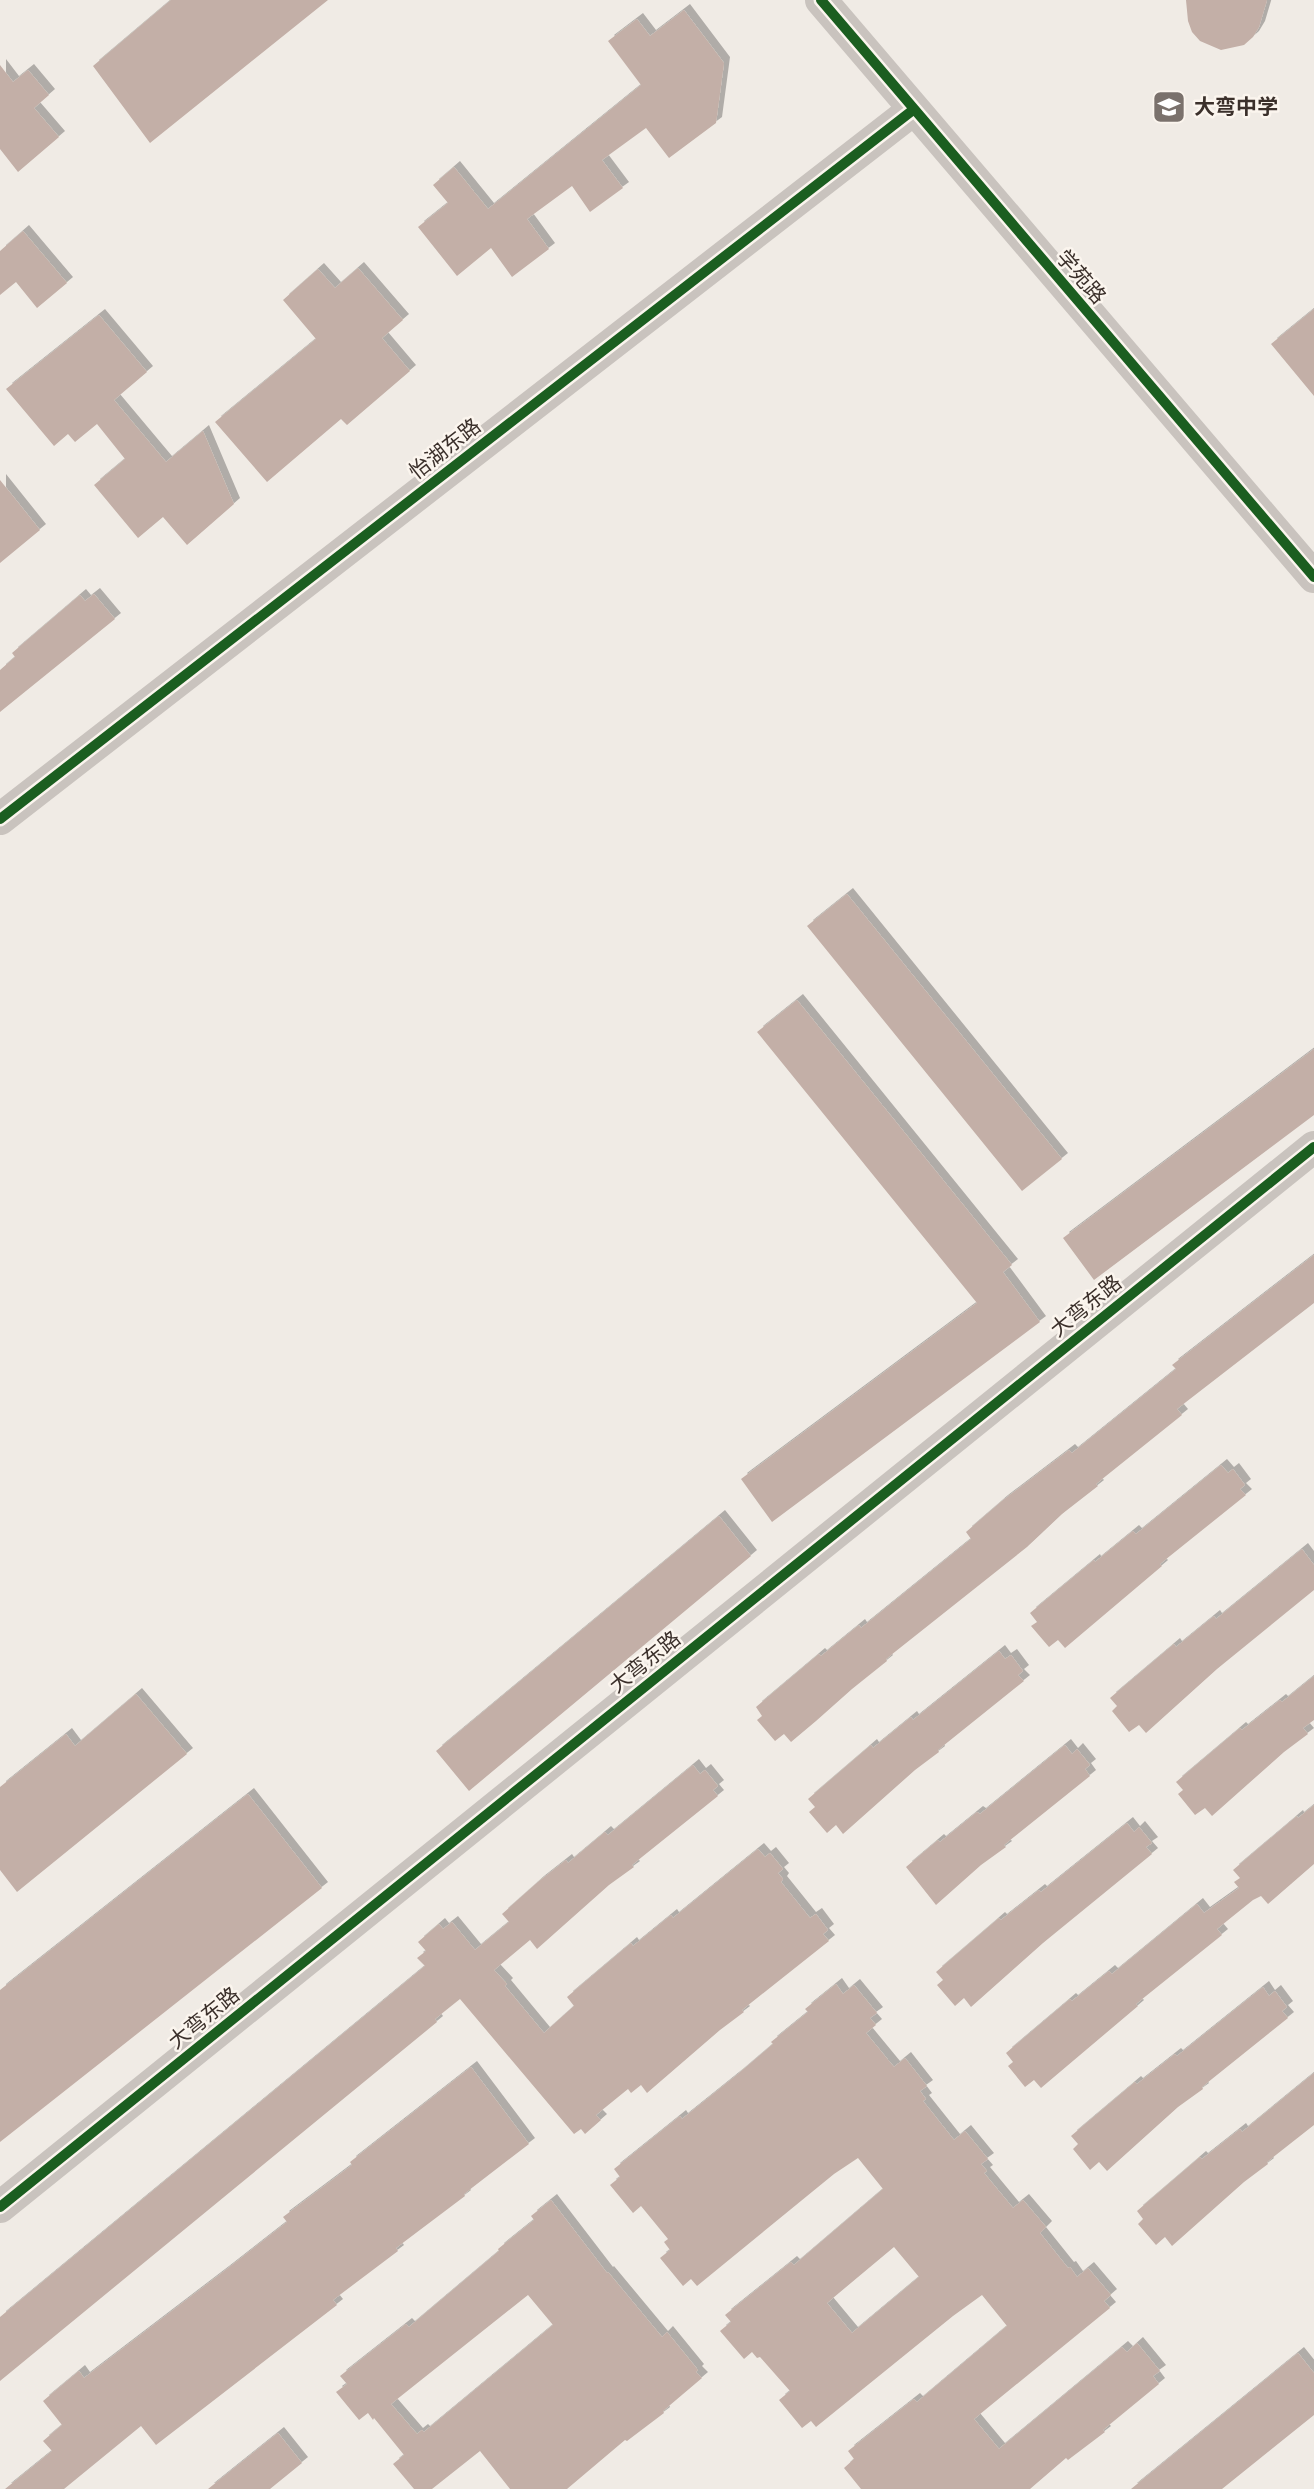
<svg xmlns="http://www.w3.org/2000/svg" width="1314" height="2489" viewBox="0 0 1314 2489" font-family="Cabin,'Noto Sans SC',sans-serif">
  <defs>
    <filter id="shadow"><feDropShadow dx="6" dy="-6" stdDeviation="0" flood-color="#0004"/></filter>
  </defs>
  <rect width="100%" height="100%" fill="#f0ebe5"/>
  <path fill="#c3afa7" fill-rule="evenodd" filter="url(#shadow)" d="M 171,0 L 328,0 L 150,143 L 93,66 Z
    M 1186,0 L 1267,0 L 1259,27 L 1253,37 L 1244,45 L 1221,50 L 1200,41 L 1192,32 L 1188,21 Z
    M 684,10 L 724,63 L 716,123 L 669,158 L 646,128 L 602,160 L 623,188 L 590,212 L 572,186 L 527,219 L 549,249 L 512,277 L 491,248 L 457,276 L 418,227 L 448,203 L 433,185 L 454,167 L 488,209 L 641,85 L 608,41 L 637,19 L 650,36 Z
    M 0,65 L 13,82 L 28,70 L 49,95 L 34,108 L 59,137 L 18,172 L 0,149 Z
    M 23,231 L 67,283 L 37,308 L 16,282 L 0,295 L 0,251 Z
    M 358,268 L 403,320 L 382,338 L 410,371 L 347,425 L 341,419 L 267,482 L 215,422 L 316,339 L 283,300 L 318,269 L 335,288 Z
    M 1314,309 L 1314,396 L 1271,344 Z
    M 99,315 L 147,372 L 114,400 L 166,462 L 203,431 L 234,504 L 187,545 L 163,517 L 138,538 L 94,485 L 125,459 L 97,424 L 75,442 L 68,434 L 54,446 L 6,389 Z
    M 0,480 L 40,530 L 0,563 Z
    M 94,594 L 115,619 L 0,712 L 0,670 L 15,657 L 12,653 L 80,595 L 85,601 Z
    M 847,894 L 1062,1159 L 1022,1191 L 807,926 Z
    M 797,1000 L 1012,1265 L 1003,1272 L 1040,1322 L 772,1522 L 741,1479 L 977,1303 L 757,1032 Z
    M 1314,1049 L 1314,1115 L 1094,1280 L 1063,1238 Z
    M 1314,1255 L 1314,1303 L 1177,1409 L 1182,1415 L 1096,1484 L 1098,1486 L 1062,1514 L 1027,1547 L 886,1659 L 887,1661 L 852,1689 L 816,1721 L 791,1742 L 784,1734 L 775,1741 L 757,1720 L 762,1716 L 756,1707 L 819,1654 L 821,1656 L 859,1625 L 861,1628 L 971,1539 L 966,1532 L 1002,1501 L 1069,1450 L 1072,1453 L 1176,1369 L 1172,1365 Z
    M 1221,1465 L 1228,1473 L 1233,1469 L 1245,1485 L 1240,1489 L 1246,1495 L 1160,1564 L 1162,1566 L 1065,1648 L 1058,1640 L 1049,1647 L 1031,1626 L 1037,1622 L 1030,1613 L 1094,1560 L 1095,1562 L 1133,1531 L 1136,1534 Z
    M 719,1516 L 751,1556 L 469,1791 L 436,1751 Z
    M 1302,1549 L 1314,1565 L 1314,1590 L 1217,1669 L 1146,1733 L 1139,1725 L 1129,1732 L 1112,1711 L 1117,1706 L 1110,1698 L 1174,1644 L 1176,1647 L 1214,1616 L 1216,1619 Z
    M 999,1651 L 1005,1659 L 1011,1655 L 1023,1671 L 1018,1675 L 1024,1681 L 938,1750 L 939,1752 L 915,1770 L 843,1834 L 836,1825 L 827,1833 L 809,1812 L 815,1807 L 808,1799 L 871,1745 L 873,1748 L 911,1717 L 913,1720 Z
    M 1314,1676 L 1314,1720 L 1303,1728 L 1308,1734 L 1284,1752 L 1212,1816 L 1205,1808 L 1195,1815 L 1178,1794 L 1183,1790 L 1176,1782 L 1240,1728 L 1242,1730 L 1280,1700 L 1282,1702 Z
    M 136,1694 L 187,1754 L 17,1892 L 0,1870 L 0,1787 L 66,1734 L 75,1746 Z
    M 1065,1745 L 1072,1754 L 1077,1749 L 1090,1765 L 1085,1769 L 1090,1776 L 1004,1845 L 1006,1847 L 981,1865 L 936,1905 L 906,1867 L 938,1840 L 940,1842 L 977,1812 L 980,1814 Z
    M 693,1765 L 700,1774 L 705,1770 L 718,1786 L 713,1790 L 718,1796 L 632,1865 L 634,1867 L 609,1885 L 537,1949 L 530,1940 L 494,1970 L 507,1984 L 505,1986 L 544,2033 L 574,2006 L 567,1997 L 631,1943 L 633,1946 L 671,1915 L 673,1918 L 758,1849 L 765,1857 L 770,1853 L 783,1869 L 778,1873 L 783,1879 L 781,1882 L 810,1918 L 816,1914 L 828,1930 L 823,1934 L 829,1941 L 742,2010 L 744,2012 L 720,2030 L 647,2093 L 641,2085 L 631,2093 L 628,2089 L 596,2115 L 601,2120 L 585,2134 L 581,2129 L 574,2134 L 460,1999 L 435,2019 L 437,2022 L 0,2381 L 0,2317 L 425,1966 L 417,1958 L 426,1951 L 418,1942 L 439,1924 L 443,1929 L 452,1922 L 475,1950 L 509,1922 L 502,1914 L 538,1882 L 566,1860 L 568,1863 L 605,1832 L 608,1835 Z
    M 248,1794 L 322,1888 L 0,2142 L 0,1990 Z
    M 1314,1805 L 1314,1864 L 1268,1904 L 1261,1896 L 1253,1900 L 1217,1929 L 1222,1935 L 1136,2004 L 1138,2006 L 1041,2088 L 1034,2080 L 1025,2087 L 1008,2066 L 1013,2062 L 1006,2053 L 1070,1999 L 1072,2001 L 1109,1971 L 1112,1974 L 1197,1904 L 1204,1913 L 1239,1888 L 1234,1882 L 1240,1878 L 1233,1870 L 1297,1816 L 1298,1818 Z
    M 1127,1823 L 1134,1832 L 1139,1827 L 1152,1843 L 1146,1847 L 1152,1854 L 1043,1943 L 971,2007 L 964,1998 L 955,2006 L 937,1985 L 943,1980 L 936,1972 L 999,1918 L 1001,1920 L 1039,1890 L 1041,1892 Z
    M 836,1984 L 843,1994 L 854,1985 L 877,2013 L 870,2018 L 876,2025 L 866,2033 L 894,2067 L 905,2058 L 927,2086 L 920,2091 L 926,2099 L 923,2101 L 954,2140 L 965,2131 L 988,2159 L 981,2164 L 987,2171 L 984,2173 L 1013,2208 L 1023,2200 L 1046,2227 L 1040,2233 L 1068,2268 L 1070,2267 L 1077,2277 L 1088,2268 L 1111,2295 L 1104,2301 L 1110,2308 L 974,2419 L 999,2449 L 1122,2347 L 1127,2352 L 1137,2343 L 1160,2371 L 1153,2376 L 1159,2384 L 1103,2430 L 1105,2432 L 1068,2460 L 1066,2458 L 1030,2489 L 861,2489 L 844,2468 L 854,2459 L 848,2451 L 914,2399 L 917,2402 L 1007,2326 L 982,2295 L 953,2316 L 816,2427 L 811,2421 L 802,2428 L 779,2400 L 790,2391 L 760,2357 L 757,2358 L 752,2352 L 744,2359 L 720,2331 L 731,2322 L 725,2315 L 791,2262 L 794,2265 L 883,2189 L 858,2158 L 834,2174 L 697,2286 L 691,2279 L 683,2286 L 660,2258 L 670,2250 L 664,2242 L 668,2239 L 641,2206 L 633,2213 L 610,2185 L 620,2177 L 614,2169 L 680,2116 L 682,2119 L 738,2074 L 773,2044 L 771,2042 L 808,2012 L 805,2009 ZM 894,2247 L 919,2277 L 852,2333 L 827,2303 Z
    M 1263,1987 L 1269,1996 L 1275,1991 L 1287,2007 L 1282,2011 L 1288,2018 L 1202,2087 L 1203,2089 L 1178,2107 L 1107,2171 L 1099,2162 L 1090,2170 L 1073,2149 L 1078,2144 L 1071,2136 L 1135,2082 L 1137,2084 L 1175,2054 L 1177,2056 Z
    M 471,2067 L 529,2144 L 464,2194 L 465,2196 L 396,2248 L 398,2251 L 333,2300 L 337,2305 L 156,2445 L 141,2426 L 64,2489 L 5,2489 L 52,2451 L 43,2441 L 62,2425 L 43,2401 L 79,2371 L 84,2378 L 223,2272 L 287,2222 L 283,2217 L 352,2165 L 350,2162 Z
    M 1314,2073 L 1314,2125 L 1267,2162 L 1268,2164 L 1244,2182 L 1172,2246 L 1165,2237 L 1156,2245 L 1138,2224 L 1143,2219 L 1137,2211 L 1200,2157 L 1202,2159 L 1240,2129 L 1242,2132 Z
    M 551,2200 L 607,2273 L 608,2272 L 662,2337 L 667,2332 L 698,2370 L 696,2372 L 702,2378 L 663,2411 L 664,2413 L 627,2441 L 625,2440 L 567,2489 L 510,2489 L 480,2451 L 432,2489 L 414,2489 L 393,2464 L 404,2455 L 374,2418 L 373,2420 L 368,2413 L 359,2420 L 336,2392 L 347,2384 L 340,2376 L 406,2324 L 409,2327 L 499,2251 L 498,2249 L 534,2220 L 531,2216 ZM 528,2295 L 553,2325 L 424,2432 L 422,2430 L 417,2434 L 391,2404 Z
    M 1298,2353 L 1314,2373 L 1314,2415 L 1222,2489 L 1131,2489 Z
    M 278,2433 L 302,2463 L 270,2489 L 208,2489 Z"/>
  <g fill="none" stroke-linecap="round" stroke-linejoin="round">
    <path stroke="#c9c3be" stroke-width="32" d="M 821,0 L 1314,577
      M 0,819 L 913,110
      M 0,2207 L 1314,1147"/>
    <defs>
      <path id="cycleway" d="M 821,0 L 1314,577
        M 0,819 L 913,110
        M 0,2207 L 1314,1147"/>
    </defs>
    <use href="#cycleway" stroke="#fbf5ee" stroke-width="15"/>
    <use href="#cycleway" stroke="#1b5e20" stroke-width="10"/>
  </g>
  <defs>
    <symbol id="school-square" viewBox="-11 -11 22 22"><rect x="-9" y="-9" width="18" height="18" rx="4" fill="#7a716c" stroke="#fbf5ee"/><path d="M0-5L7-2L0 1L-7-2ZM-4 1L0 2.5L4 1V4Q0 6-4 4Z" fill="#fff"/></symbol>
  </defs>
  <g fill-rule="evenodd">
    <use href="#school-square" x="1150" y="88" width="38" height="38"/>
  </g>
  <g text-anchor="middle" stroke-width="5" stroke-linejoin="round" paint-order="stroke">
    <g font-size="21" font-weight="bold" fill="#3b302b" stroke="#fbf5ee" text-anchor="start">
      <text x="1194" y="114">大弯中学</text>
    </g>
    <g font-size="21" fill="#3b302b" stroke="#fbf5ee">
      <text transform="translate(1081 277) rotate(49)" y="7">学苑路</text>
      <text transform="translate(445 449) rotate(-38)" y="7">怡湖东路</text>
      <text transform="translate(1086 1306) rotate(-39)" y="7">大弯东路</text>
      <text transform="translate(645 1662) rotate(-39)" y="7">大弯东路</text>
      <text transform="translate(204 2018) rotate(-39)" y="7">大弯东路</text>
    </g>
  </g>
</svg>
